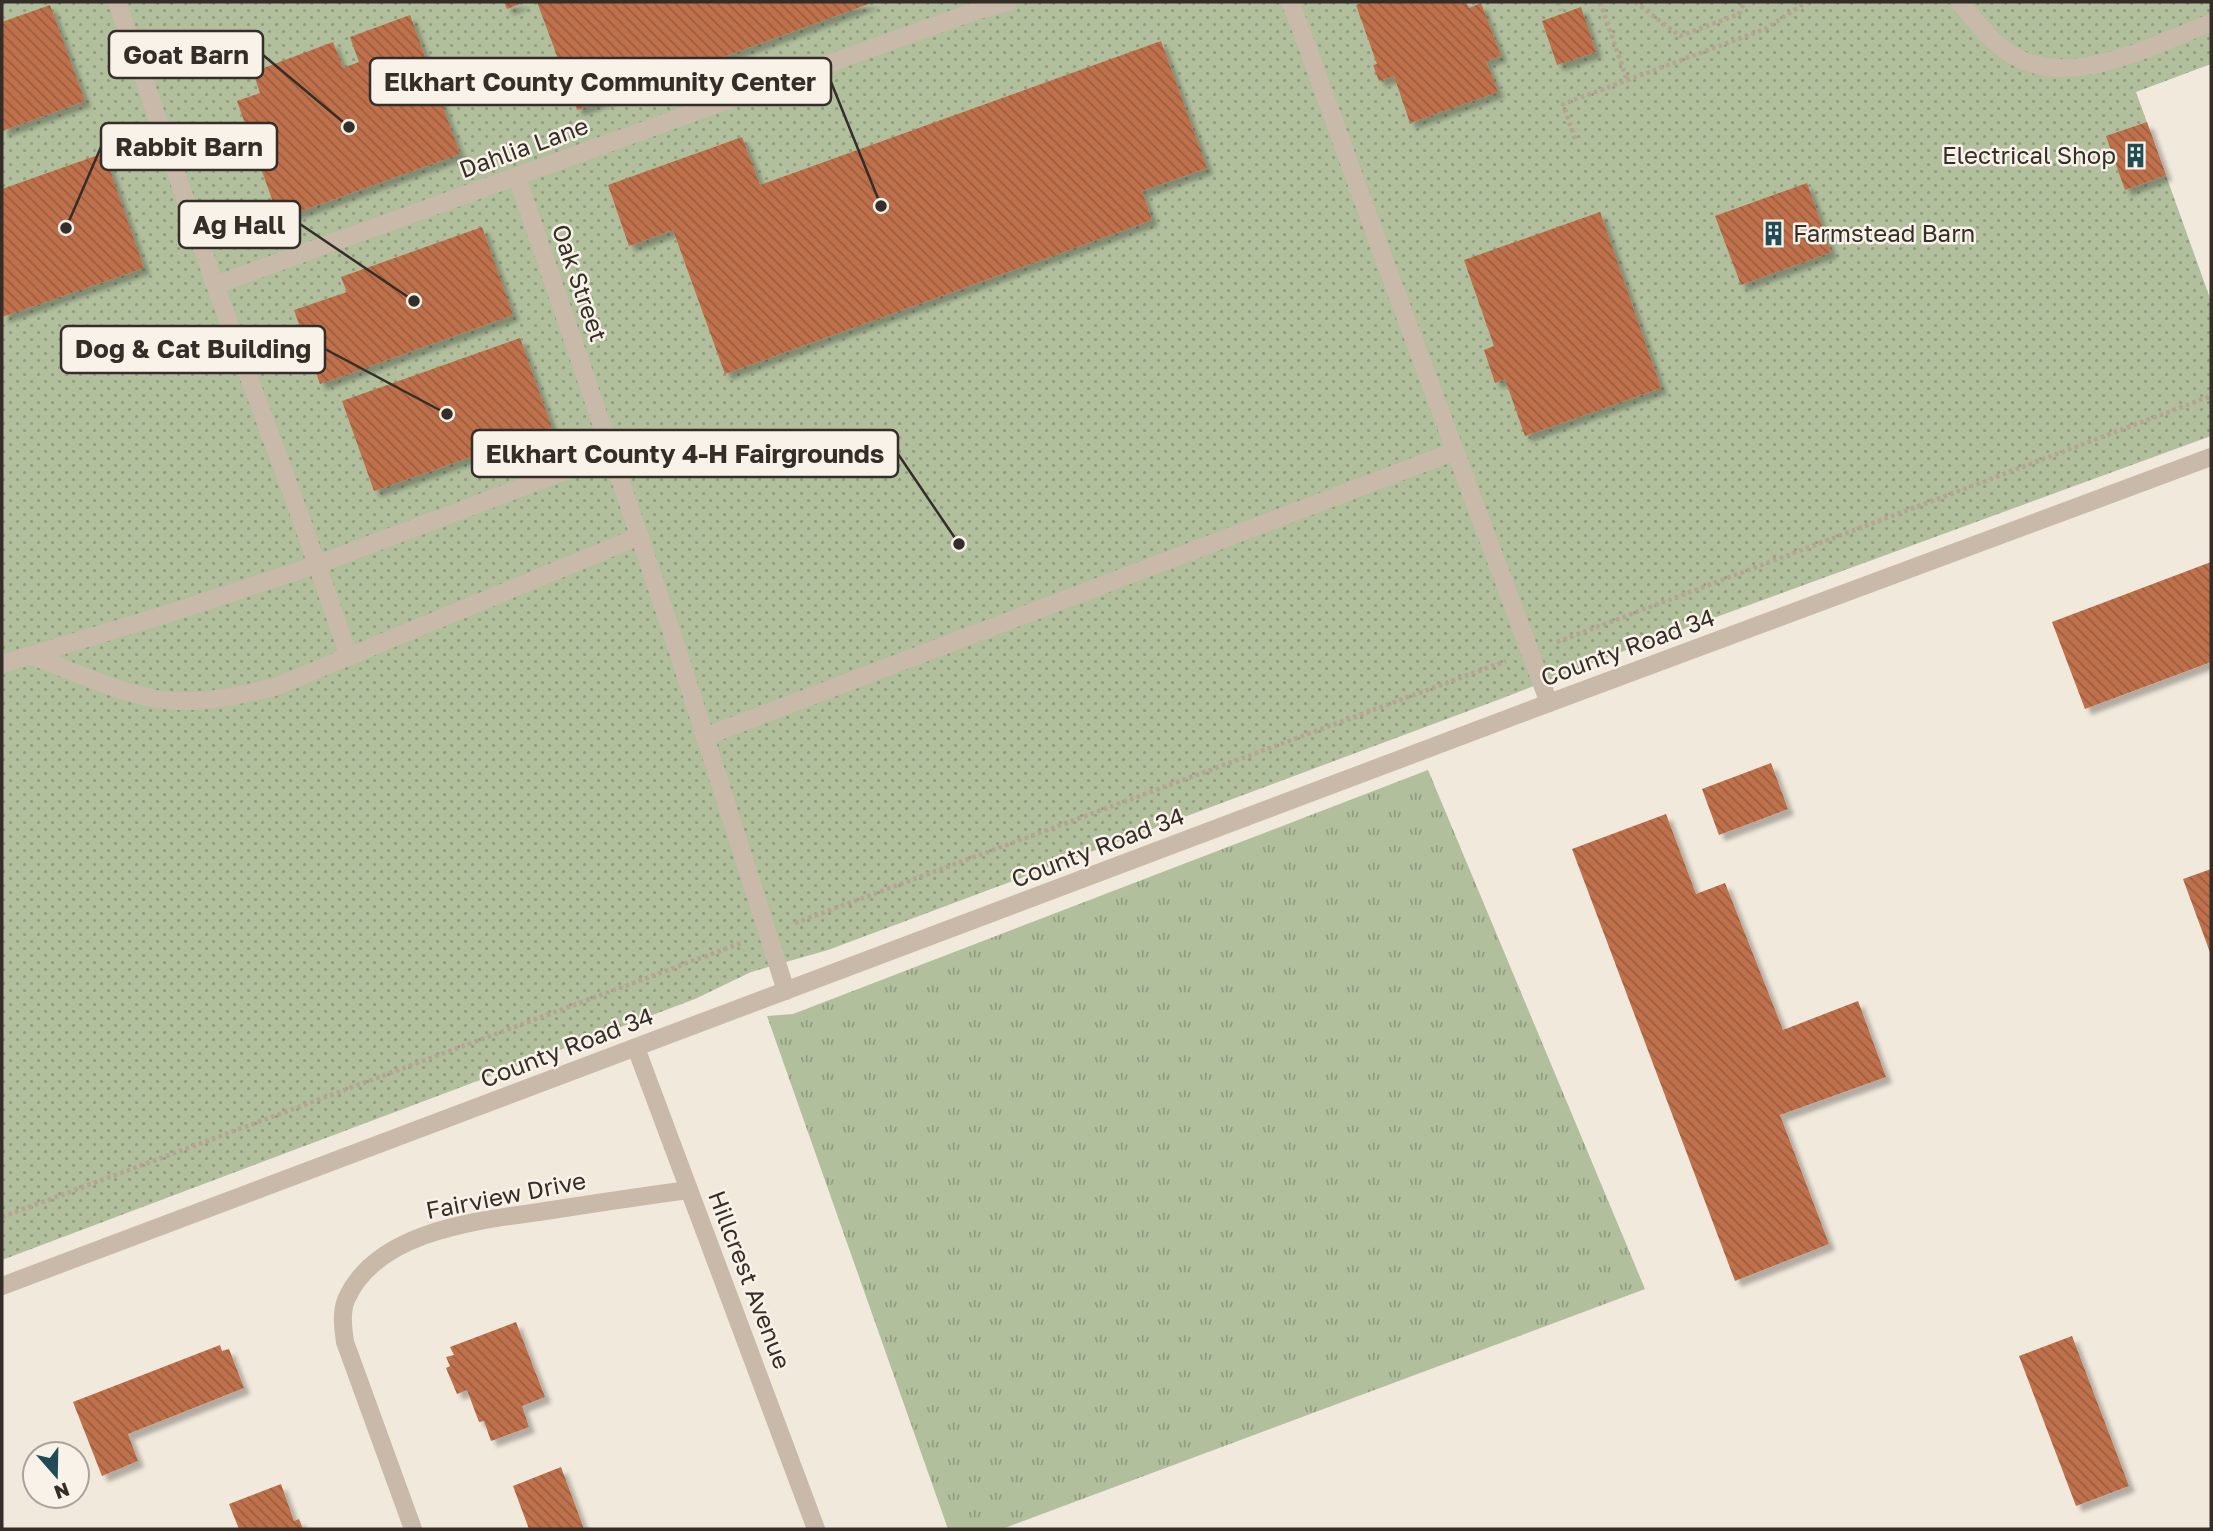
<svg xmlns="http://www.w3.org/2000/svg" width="2213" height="1531" viewBox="0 0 2213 1531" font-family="'Golos Text',sans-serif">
  <defs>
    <pattern id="grass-tufts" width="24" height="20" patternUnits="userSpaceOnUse" patternTransform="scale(1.75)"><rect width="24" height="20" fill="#b1bf9d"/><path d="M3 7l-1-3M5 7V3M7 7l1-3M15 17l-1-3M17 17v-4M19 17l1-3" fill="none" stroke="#919c80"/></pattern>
    <pattern id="park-dots" width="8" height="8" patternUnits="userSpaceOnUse" patternTransform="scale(1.75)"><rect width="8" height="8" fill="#b1bf9d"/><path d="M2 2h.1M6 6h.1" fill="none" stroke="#919c80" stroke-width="1.8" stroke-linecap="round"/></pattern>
    <pattern id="building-back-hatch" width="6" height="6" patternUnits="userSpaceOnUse" patternTransform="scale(1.75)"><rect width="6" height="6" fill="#bf714c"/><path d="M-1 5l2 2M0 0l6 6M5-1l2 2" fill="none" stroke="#9c5d3f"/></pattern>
    <filter id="shadow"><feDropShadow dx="6" dy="6" stdDeviation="2" flood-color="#0004"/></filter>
  </defs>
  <rect width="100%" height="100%" fill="#f1e9dc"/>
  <path fill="url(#grass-tufts)" d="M 1428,770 L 1645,1289 L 1002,1529 L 948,1529 L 767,1016 L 793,1014 Z"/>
  <path fill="url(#park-dots)" d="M 2,2 L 2211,2 L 2211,64 L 2136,92 L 2211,301 L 2211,436 L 1621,652 L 1503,698 L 828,950 L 751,972 L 695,999 L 2,1260 Z"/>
  <path fill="url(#building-back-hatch)" filter="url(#shadow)" d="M 504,2 L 525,2 L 507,9 Z
    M 537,2 L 874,2 L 577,110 Z
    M 1364,2 L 1466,2 L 1469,8 L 1481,3 L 1501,56 L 1486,61 L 1498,92 L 1410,123 L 1394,76 L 1379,81 L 1373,65 L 1377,64 L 1356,5 Z
    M 50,5 L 85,101 L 2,131 L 2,22 Z
    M 1581,7 L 1596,52 L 1557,65 L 1542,21 Z
    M 410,15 L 460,154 L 279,219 L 237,101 L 260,93 L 253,72 L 333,42 L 343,68 L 359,62 L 350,37 Z
    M 1161,41 L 1207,168 L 1142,191 L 1152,220 L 725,374 L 673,230 L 629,246 L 608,185 L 742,137 L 760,185 Z
    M 2147,122 L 2166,175 L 2125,190 L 2106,136 Z
    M 104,153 L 144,268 L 2,317 L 2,189 Z
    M 1807,183 L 1831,252 L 1741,285 L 1715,216 Z
    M 1600,212 L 1661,388 L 1525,436 L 1505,379 L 1495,383 L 1484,350 L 1494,346 L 1464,260 Z
    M 482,227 L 513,315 L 320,384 L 294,310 L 347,292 L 341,277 Z
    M 520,338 L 552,428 L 541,431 L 550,453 L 526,462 L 519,440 L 374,491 L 342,401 Z
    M 2211,562 L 2211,662 L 2085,709 L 2052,622 Z
    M 1771,763 L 1788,809 L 1719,835 L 1702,789 Z
    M 1666,814 L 1696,894 L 1725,883 L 1783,1030 L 1858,1001 L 1886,1077 L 1780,1115 L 1829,1244 L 1735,1281 L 1572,849 Z
    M 2211,869 L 2211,955 L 2183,879 Z
    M 516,1322 L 545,1397 L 522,1406 L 529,1427 L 491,1441 L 484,1421 L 479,1422 L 467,1390 L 457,1394 L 446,1368 L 450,1366 L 446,1357 L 454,1355 L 450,1347 Z
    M 2072,1336 L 2129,1486 L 2076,1506 L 2019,1356 Z
    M 220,1345 L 222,1351 L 229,1349 L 244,1388 L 128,1434 L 138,1461 L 102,1476 L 73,1402 Z
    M 561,1467 L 584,1529 L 529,1529 L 513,1486 Z
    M 281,1484 L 294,1521 L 299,1519 L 303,1529 L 239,1529 L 229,1504 Z"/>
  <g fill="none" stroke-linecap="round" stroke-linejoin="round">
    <path stroke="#b4a493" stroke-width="4.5" stroke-dasharray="3.5 3.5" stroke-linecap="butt" d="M 1558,2 L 1561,11
      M 1600,2 L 1627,80
      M 1635,2 L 1680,36 L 1739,14 L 1744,2
      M 1575,139 L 1563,104 L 1765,29 L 1807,2
      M 1557,642 L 2211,396
      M 795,923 L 1506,661
      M 2,1217 L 741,943"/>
    <path stroke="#c8b9a9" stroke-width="18" d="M 1299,24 L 1385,262 L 1549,703
      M 595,405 L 672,633 L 786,991
      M 299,513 L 349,657
      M 29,655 C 71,670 113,691 157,699 C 197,706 236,696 275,687 L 640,536
      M 2,664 L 167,614 L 316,565 L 576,467 L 610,449
      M 704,737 L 1455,451"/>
    <path stroke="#c8b9a9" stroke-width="18" d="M 117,2 L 215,285 L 299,513
      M 1290,2 L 1299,24
      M 1959,2 C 1971,15 1982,30 1995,42 C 2056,100 2146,47 2211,23
      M 517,177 L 595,405
      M 215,285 L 975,11 L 1008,2"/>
    <path stroke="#c8b9a9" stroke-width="18" d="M 636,1048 L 816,1529
      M 413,1529 L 345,1342 C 343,1328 341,1313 346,1300 C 377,1228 485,1220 552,1210 C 597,1203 643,1196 689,1190"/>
    <path stroke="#c8b9a9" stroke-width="18" d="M 2,1286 L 1549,703 L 2211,457"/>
  </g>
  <defs>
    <symbol id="building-bare" viewBox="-9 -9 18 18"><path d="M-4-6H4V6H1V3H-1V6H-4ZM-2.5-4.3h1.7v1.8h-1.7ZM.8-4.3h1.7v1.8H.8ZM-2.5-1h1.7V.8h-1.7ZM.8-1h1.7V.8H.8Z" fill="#204d55" stroke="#f8f2e8" stroke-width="2.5" paint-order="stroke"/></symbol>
  </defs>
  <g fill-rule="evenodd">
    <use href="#building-bare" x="2118" y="138" width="35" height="35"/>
    <use href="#building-bare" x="1756" y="216" width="35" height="35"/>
  </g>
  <g text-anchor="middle" stroke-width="5" stroke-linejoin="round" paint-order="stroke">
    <g font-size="24" fill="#352d28" stroke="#f8f2e8">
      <text transform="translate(524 148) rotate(-20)" y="8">Dahlia Lane</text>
      <text transform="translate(579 283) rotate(71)" y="8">Oak Street</text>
      <text transform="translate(1628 648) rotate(-20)" y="8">County Road 34</text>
      <text transform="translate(1098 848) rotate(-21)" y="8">County Road 34</text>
      <text transform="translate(567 1048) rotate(-21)" y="8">County Road 34</text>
      <text transform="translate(506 1196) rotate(-11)" y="8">Fairview Drive</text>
      <text transform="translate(749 1280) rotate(69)" y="8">Hillcrest Avenue</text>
    </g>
    <g font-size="24" fill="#352d28" stroke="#f8f2e8" text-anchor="end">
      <text x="2116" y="164">Electrical Shop</text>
      <text x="1793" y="242" text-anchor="start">Farmstead Barn</text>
    </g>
  </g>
  <path fill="none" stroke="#352d28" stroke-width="2.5" d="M349 127L263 55M881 206L831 82M66 228L101 147M414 301L300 224M447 414L325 349M959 544L898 454"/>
  <g fill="#352d28" stroke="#f8f2e8" stroke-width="2.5">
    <circle cx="349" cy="127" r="7"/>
    <circle cx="881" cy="206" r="7"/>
    <circle cx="66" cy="228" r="7"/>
    <circle cx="414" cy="301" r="7"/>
    <circle cx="447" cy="414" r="7"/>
    <circle cx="959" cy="544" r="7"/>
  </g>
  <g fill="#f8f2e8" stroke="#352d28" stroke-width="2.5">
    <rect x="109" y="31" width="154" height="47" rx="7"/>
    <rect x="370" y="58" width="461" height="47" rx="7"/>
    <rect x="101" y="123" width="176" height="47" rx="7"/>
    <rect x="179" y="201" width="121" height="47" rx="7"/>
    <rect x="61" y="326" width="264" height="47" rx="7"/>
    <rect x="472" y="430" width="426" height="47" rx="7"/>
  </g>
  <g font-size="26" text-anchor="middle" font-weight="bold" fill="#352d28">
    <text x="186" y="64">Goat Barn</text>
    <text x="600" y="91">Elkhart County Community Center</text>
    <text x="189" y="156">Rabbit Barn</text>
    <text x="239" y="234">Ag Hall</text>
    <text x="193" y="358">Dog &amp; Cat Building</text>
    <text x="685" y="463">Elkhart County 4-H Fairgrounds</text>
  </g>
  <rect width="2213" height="1531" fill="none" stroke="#352d28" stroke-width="7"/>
  <g transform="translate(56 1475) rotate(160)"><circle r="33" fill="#f8f2e8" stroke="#aaa39b" stroke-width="2"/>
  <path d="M0-5L12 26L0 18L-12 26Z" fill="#204d55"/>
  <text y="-10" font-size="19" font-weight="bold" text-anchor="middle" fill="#352d28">N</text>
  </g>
</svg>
